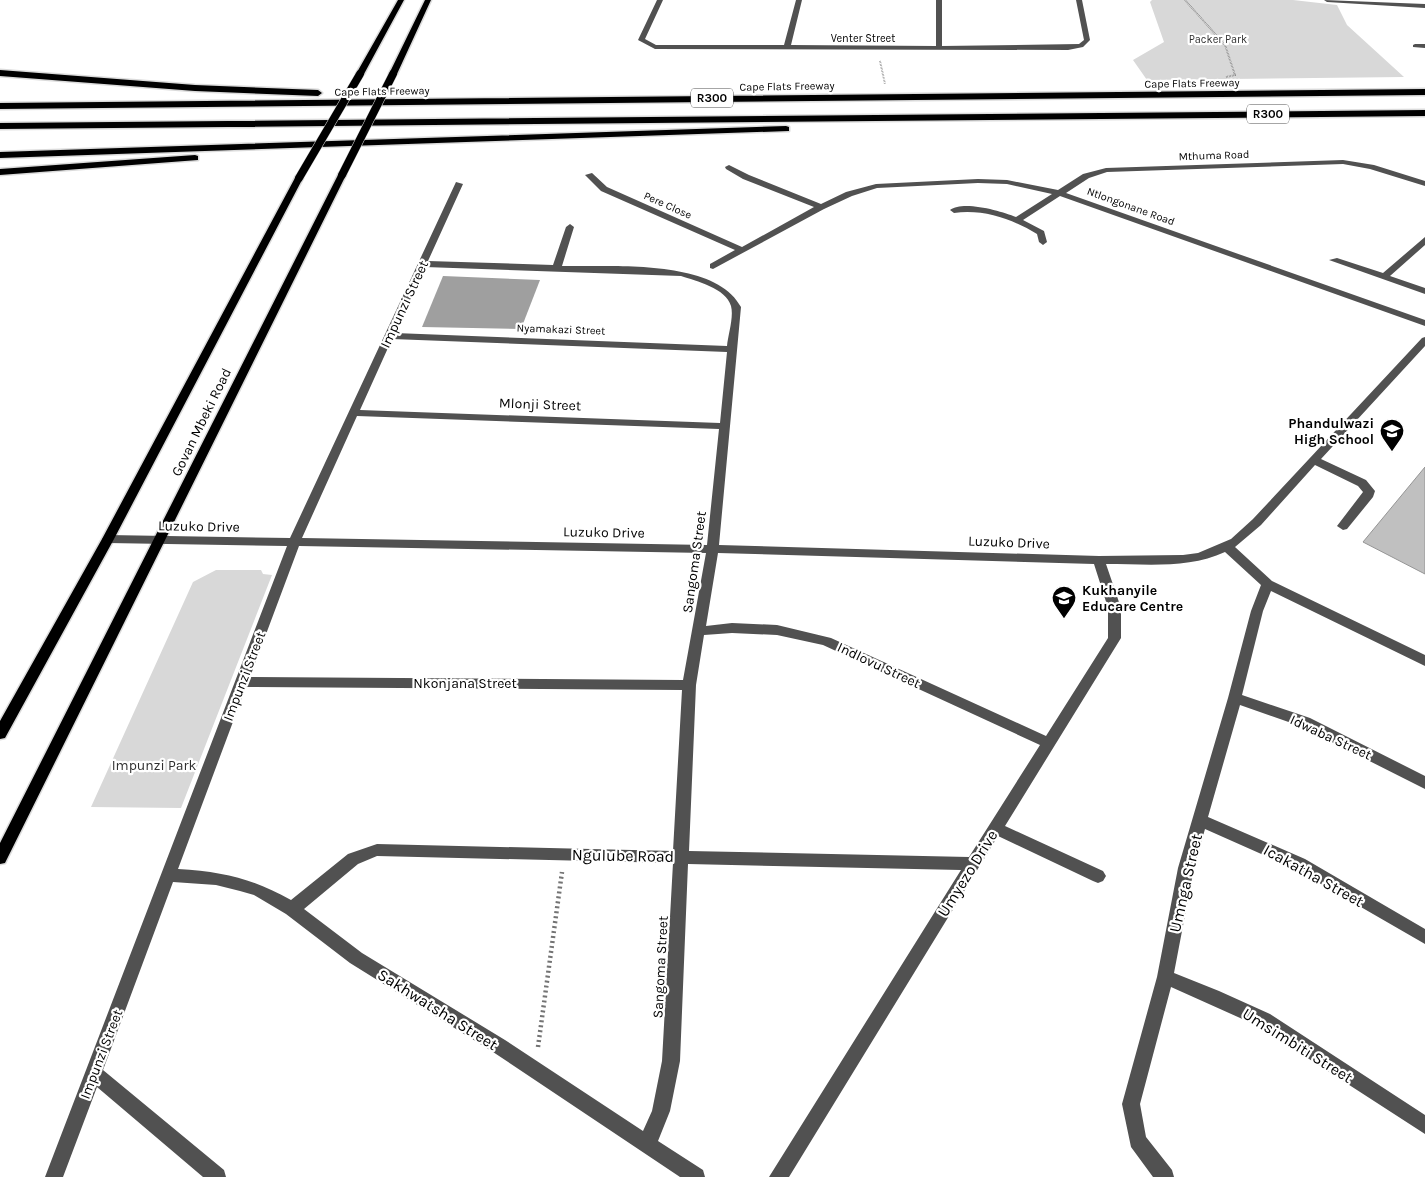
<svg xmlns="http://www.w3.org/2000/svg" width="1425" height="1177" viewBox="0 0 1425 1177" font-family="Karla,sans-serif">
  <rect width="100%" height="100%" fill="#fff"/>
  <path fill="#d8d8d8" d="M 1152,0 L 1293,0 L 1337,5 L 1347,25 L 1404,77 L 1147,80 L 1133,60 L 1164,42 L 1150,2 Z
    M 216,570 L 261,570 L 263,574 L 272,575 L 181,808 L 91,807 L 193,582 Z"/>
  <path fill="#9f9f9f" d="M 443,276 L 540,280 L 521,329 L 422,327 Z"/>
  <path fill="#c0c0c0" stroke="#959595" d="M 1425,467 L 1425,574 L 1363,542 Z"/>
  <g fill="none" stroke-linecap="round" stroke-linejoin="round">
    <defs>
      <path id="major" d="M 398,0 L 404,0 L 364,74 L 357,76 L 356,74 Z
        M 425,0 L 431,0 L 397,74 L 390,76 L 389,74 Z
        M 339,173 L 346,175 L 5,863 L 0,864 L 0,843 Z
        M 296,176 L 303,178 L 114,539 L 5,738 L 0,739 L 0,721 L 102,539 Z"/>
      <path id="highway" d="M 0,70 L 195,85 L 318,90 L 322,93 L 318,96 L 195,91 L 0,76 Z
        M 1425,89 L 1425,95 L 0,109 L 0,103 Z
        M 1425,110 L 1425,116 L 0,129 L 0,123 Z
        M 786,126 L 789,127 L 789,131 L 0,158 L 0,152 Z
        M 195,155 L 198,156 L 198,160 L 0,175 L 0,169 Z"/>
    </defs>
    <use href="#major" stroke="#dbdbdb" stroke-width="3"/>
    <use href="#highway" stroke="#dbdbdb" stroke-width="3"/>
    <path stroke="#737373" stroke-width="2" stroke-dasharray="0.5 1" stroke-linecap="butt" d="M 1185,0 L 1225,45 L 1235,75 L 1226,77
      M 880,61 L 885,84"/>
    <path stroke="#737373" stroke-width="4.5" stroke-dasharray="2 3" stroke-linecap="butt" d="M 538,1047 L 562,872"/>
    <path fill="#515151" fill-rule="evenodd" d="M 657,0 L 663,0 L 645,39 L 656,45 L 784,45 L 796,0 L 802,0 L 791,45 L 936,46 L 936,0 L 942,0 L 942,46 L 1079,44 L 1084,40 L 1076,0 L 1082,0 L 1090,40 L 1083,47 L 1068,50 L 655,49 L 638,40 Z
      M 1324,0 L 1425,4 L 1425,8 L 1327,2 Z
      M 1415,44 L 1425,44 L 1425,48 L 1413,47 L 1413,45 Z
      M 1343,160 L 1374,165 L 1425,181 L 1425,186 L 1370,169 L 1343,164 L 1107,172 L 1089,178 L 1066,193 L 1425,320 L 1425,326 L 1060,196 L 1023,220 L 1044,231 L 1047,242 L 1043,245 L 1039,242 L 1037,234 C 1012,219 984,209 954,213 L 950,210 C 963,200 1001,211 1016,217 L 1052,194 L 1007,184 L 978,183 L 877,188 L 852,196 L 824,209 L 713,269 L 710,268 L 710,264 L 735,250 L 601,191 L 585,175 L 592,173 L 607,187 L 742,247 L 814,207 L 743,179 L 726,169 L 725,167 L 729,165 L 749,175 L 821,204 L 846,192 L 876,184 L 978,179 L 1007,180 L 1058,190 L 1083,174 L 1106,168 Z
      M 456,182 L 463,184 L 428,261 L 553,265 L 566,227 L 570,224 L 574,227 L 562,266 C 611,267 715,258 741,307 L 719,545 L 1099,556 L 1183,555 L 1198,553 L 1231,539 L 1253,519 L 1422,338 L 1425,337 L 1425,346 L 1321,459 L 1366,480 L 1375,491 L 1373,497 L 1347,529 L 1343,530 L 1337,526 L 1363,492 L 1358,486 L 1315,465 L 1261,525 L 1235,547 L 1272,581 L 1425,655 L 1425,666 L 1271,591 L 1263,611 L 1242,695 L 1310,718 L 1425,776 L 1425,789 L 1300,726 L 1240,705 L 1208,817 L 1305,859 L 1425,929 L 1425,944 L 1295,869 L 1205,829 L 1194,868 L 1174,973 L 1219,991 L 1270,1014 L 1425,1115 L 1425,1134 L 1258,1026 L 1171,987 L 1140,1104 L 1146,1137 L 1172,1170 L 1174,1177 L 1153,1177 L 1131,1147 L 1122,1104 L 1157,977 L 1178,868 L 1228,698 L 1251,611 L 1261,585 L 1225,552 C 1189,569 1146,564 1106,564 L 1121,608 L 1121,638 L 1005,826 L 1103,871 L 1106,876 L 1103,881 L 1098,883 L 1093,881 L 998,836 L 789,1177 L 769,1177 L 961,870 L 688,864 L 680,1061 L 670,1111 L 658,1141 L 703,1170 L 705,1177 L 680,1177 L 493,1052 L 350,963 L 286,914 L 254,895 L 240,891 L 216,885 L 173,882 L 103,1070 L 224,1170 L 226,1177 L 203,1177 L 97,1087 L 63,1177 L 45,1177 L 287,546 L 108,543 L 102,539 L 108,535 L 290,538 ZM 425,267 L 681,276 C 696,281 726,288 731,306 C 734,317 728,335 727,346 L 395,333 ZM 392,339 L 727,352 L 720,423 L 360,410 ZM 357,416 L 719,429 L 707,545 L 302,538 ZM 299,546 L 706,553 L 683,680 L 250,677 ZM 718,553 L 1094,564 L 1108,608 L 1108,638 L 1046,736 L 831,638 L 777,625 L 732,623 L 706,626 ZM 732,633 L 777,635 L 823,645 L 1040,745 L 969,857 L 689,851 L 696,685 L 704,635 ZM 246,687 L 682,690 L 673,851 L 377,844 L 348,854 L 291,900 C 251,878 224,872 178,869 ZM 377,856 L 673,863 L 662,1061 L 652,1111 L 643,1131 L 505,1040 L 362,953 L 304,909 L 358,864 Z
      M 1425,237 L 1425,245 L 1390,276 L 1425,288 L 1425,294 L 1329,260 L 1337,258 L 1383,273 Z"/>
    <use href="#major" fill="#000" fill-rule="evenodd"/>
    <use href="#highway" fill="#000" fill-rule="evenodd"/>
    <defs>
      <path id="major-bridge" d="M 342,175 L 393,74
        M 299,178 L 360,74"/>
    </defs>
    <use href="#major-bridge" stroke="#dbdbdb" stroke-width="9" stroke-linecap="butt"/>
    <use href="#major-bridge" stroke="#000" stroke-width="8"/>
  </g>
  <defs>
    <symbol id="school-pin" viewBox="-11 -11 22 30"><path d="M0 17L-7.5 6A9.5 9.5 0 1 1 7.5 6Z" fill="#000" stroke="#fff"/><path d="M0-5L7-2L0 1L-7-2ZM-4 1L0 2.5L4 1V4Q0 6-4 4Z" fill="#fff"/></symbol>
  </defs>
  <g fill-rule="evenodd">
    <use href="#school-pin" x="1378" y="417" width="28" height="38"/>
    <use href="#school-pin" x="1050" y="584" width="28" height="38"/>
  </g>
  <g text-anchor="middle" stroke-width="4.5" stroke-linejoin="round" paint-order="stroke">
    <g font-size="11" fill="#000" stroke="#fff">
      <text x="863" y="42">Venter Street</text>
      <text transform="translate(1192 83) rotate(-1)" y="4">Cape Flats Freeway</text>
      <text transform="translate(787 86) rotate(-1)" y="4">Cape Flats Freeway</text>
      <text transform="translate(382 91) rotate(-1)" y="4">Cape Flats Freeway</text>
      <text transform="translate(1214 155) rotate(-2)" y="4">Mthuma Road</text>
      <text transform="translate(668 205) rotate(24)" y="4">Pere Close</text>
      <text transform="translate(1131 206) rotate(20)" y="4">Ntlongonane Road</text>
      <text transform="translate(561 329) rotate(2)" y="4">Nyamakazi Street</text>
    </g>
    <g font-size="11" fill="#2f2f2f" stroke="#fff">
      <text x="1218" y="43">Packer Park</text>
    </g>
    <g fill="#fff" stroke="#4c4c4c" stroke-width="1">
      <rect x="691" y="88.5" width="42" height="19" rx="4"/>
      <rect x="1247" y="104.5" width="42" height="19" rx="4"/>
    </g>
    <g font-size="12" font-weight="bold" fill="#000">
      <text x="712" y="102">R300</text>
      <text x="1268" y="118">R300</text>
    </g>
    <g font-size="14" fill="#000" stroke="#fff">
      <text transform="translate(404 304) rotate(-65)" y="5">Impunzi Street</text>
      <text transform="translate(540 404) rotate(2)" y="5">Mlonji Street</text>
      <text transform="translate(201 422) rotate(-64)" y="5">Govan Mbeki Road</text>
      <text transform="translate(199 526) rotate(1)" y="5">Luzuko Drive</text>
      <text transform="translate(604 532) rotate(1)" y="5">Luzuko Drive</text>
      <text transform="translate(1009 542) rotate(2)" y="5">Luzuko Drive</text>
      <text transform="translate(694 562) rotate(-82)" y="5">Sangoma Street</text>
      <text transform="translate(879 665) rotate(25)" y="5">Indlovu Street</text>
      <text transform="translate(244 676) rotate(-69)" y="5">Impunzi Street</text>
      <text x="465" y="688">Nkonjana Street</text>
      <text transform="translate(1331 737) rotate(25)" y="5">Idwaba Street</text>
      <text transform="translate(660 967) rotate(-87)" y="5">Sangoma Street</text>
      <text transform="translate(101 1054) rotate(-69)" y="5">Impunzi Street</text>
    </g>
    <g font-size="14" font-weight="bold" fill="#000" stroke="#fff" text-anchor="end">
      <text x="1374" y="428">Phandulwazi<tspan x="1374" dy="16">High School</tspan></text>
      <text x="1082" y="595" text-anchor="start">Kukhanyile<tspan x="1082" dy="16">Educare Centre</tspan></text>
    </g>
    <g font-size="14" fill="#2f2f2f" stroke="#fff">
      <text x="154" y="770">Impunzi Park</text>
    </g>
    <g font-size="16" fill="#000" stroke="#fff">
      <text transform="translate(623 855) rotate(1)" y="6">Ngulube Road</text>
      <text transform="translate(967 873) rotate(-58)" y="6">Umyezo Drive</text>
      <text transform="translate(1314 875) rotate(29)" y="6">Icakatha Street</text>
      <text transform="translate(1185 883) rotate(-77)" y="6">Umnga Street</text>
      <text transform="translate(438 1009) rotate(32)" y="6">Sakhwatsha Street</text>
      <text transform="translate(1298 1045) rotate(32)" y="6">Umsimbiti Street</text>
    </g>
  </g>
</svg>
